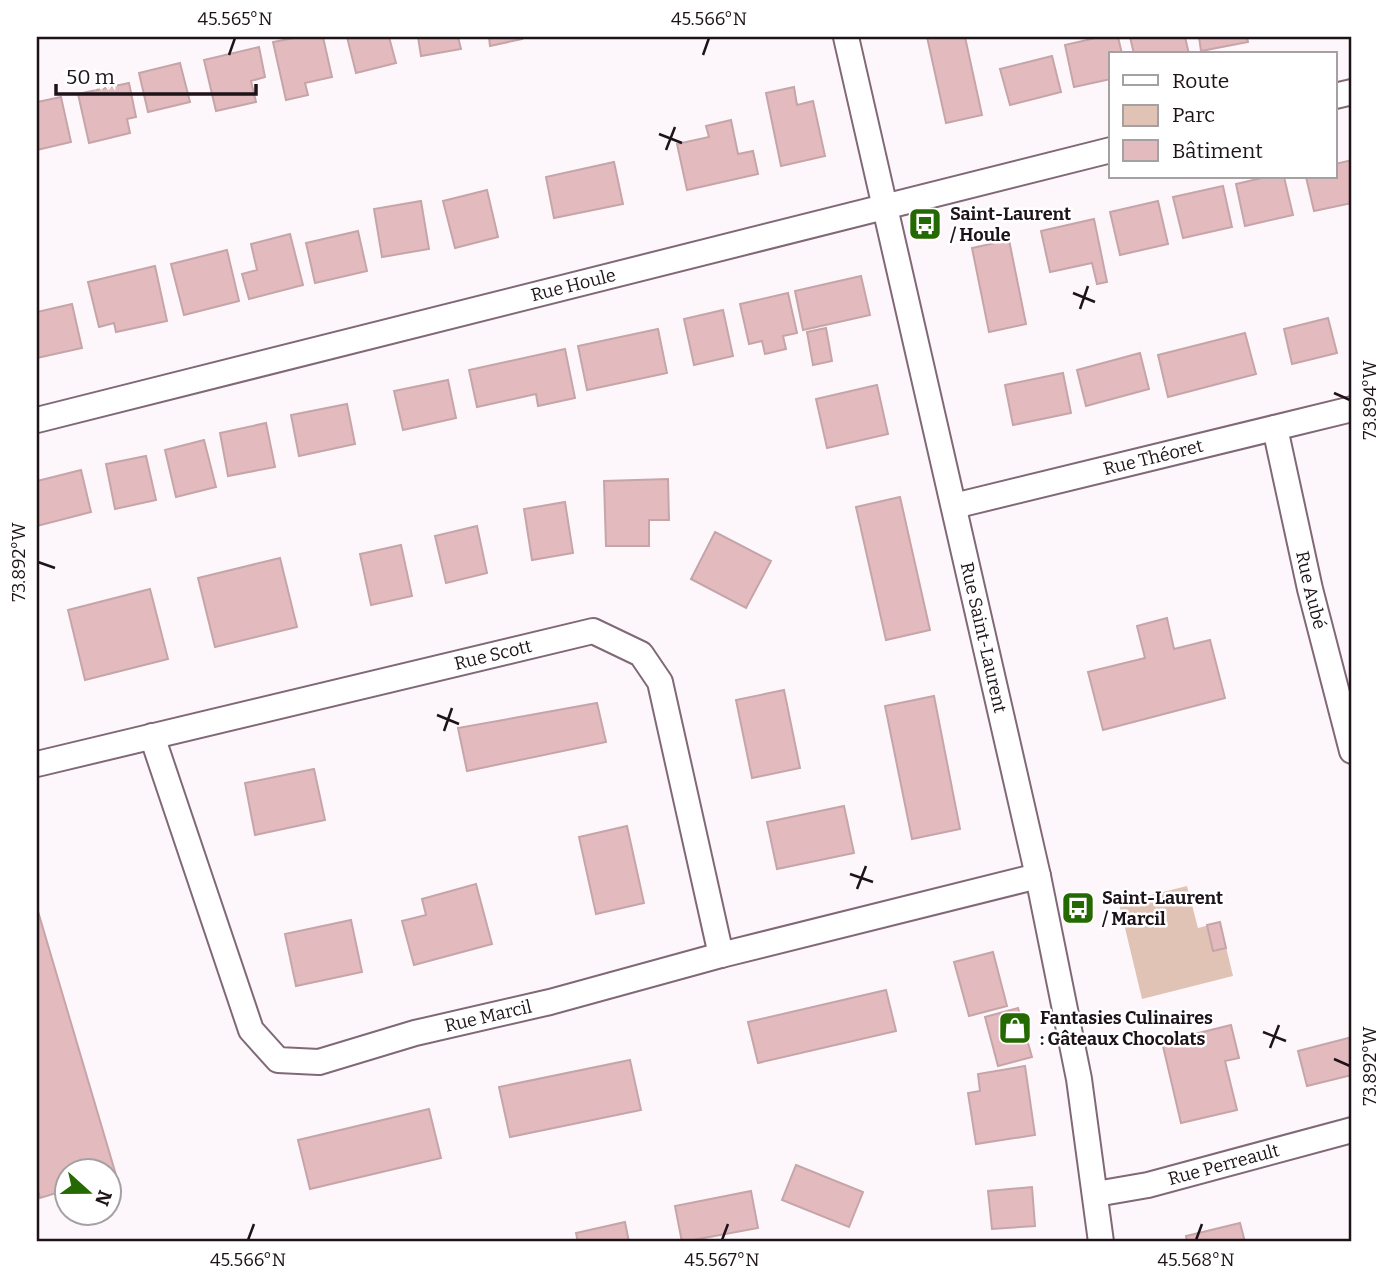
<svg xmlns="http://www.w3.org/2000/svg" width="1389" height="1279" viewBox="0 0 1389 1279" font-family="Bitter,serif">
  <rect width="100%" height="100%" fill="#fdf7fb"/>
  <path fill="#e1c3b6" d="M 1187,886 L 1198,928 L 1220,922 L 1233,976 L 1142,999 L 1119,903 Z"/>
  <path fill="#e3babe" stroke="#c6a5a8" stroke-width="2" d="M 299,37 L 323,37 L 332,77 L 305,83 L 308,95 L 286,100 L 273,42 Z
    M 347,37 L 389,37 L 396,63 L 356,73 Z
    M 418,37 L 458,37 L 461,49 L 421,56 Z
    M 489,37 L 521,37 L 522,39 L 490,46 Z
    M 927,37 L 965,37 L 982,115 L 946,123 Z
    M 1100,37 L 1118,37 L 1122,54 L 1111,54 L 1111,79 L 1074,87 L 1065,45 Z
    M 1130,37 L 1185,37 L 1189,54 L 1134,54 Z
    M 1199,37 L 1247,37 L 1248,42 L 1201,51 Z
    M 259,47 L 265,77 L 251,81 L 256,102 L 216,111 L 204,60 Z
    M 1052,56 L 1061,92 L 1010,105 L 1000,69 Z
    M 180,63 L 190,102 L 148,112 L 139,73 Z
    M 129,83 L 136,117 L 127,119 L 130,133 L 89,143 L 78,94 Z
    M 794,87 L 797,105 L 813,101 L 825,156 L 781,166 L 766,93 Z
    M 61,97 L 71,142 L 37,150 L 37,102 Z
    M 731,120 L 738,154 L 753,151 L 758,174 L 687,190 L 677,144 L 709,137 L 706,126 Z
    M 1352,160 L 1352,203 L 1314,211 L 1306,177 L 1335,177 L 1335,164 Z
    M 614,162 L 623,204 L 554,218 L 546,177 Z
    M 1266,177 L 1284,177 L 1293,215 L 1245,226 L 1236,184 Z
    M 1223,186 L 1232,227 L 1183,238 L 1173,197 Z
    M 487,190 L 498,237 L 455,248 L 443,201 Z
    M 421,201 L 429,249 L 382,257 L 374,209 Z
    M 1158,201 L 1168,244 L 1120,255 L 1110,212 Z
    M 1094,219 L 1107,282 L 1097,284 L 1092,263 L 1050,272 L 1041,231 Z
    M 358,231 L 367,271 L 315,283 L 306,243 Z
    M 290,234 L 303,285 L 249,299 L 242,274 L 257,270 L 251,244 Z
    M 1009,240 L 1026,324 L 989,332 L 972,248 Z
    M 227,250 L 239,301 L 184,315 L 171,264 Z
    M 155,266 L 167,321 L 116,332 L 114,323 L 99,327 L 88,282 Z
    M 861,276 L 870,315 L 803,330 L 795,291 Z
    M 788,293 L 797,333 L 783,336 L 786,349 L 765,354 L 762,341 L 749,344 L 740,304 Z
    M 72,304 L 82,348 L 37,358 L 37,312 Z
    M 723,310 L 733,356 L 694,365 L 684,319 Z
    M 1328,318 L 1337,353 L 1292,364 L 1284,329 Z
    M 826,328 L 832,361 L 813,365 L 807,332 Z
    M 658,329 L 667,373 L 587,390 L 578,346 Z
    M 1245,333 L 1256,374 L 1168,397 L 1158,355 Z
    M 565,349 L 575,398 L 538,406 L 536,394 L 477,407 L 469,370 Z
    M 1140,353 L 1149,389 L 1086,406 L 1077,370 Z
    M 1063,373 L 1071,413 L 1013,425 L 1005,385 Z
    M 448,380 L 456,418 L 403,430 L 394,391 Z
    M 877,385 L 888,434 L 827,448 L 816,399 Z
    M 347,404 L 355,444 L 299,456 L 291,415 Z
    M 266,423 L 275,467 L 228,476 L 220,433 Z
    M 204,440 L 216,487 L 176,497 L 165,450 Z
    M 146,456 L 156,500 L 115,509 L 106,464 Z
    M 81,470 L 91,512 L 37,526 L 37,481 Z
    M 668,479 L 669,520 L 649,520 L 649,546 L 606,546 L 604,481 Z
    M 900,497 L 930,630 L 886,640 L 856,507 Z
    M 565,502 L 573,553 L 532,560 L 524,509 Z
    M 477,526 L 487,573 L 446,583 L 435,536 Z
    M 715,532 L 771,561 L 746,608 L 691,579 Z
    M 401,545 L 412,596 L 371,605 L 360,554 Z
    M 280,558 L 297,627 L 215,647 L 198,578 Z
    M 150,589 L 168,659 L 85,680 L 68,610 Z
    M 1167,618 L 1174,649 L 1210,640 L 1225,698 L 1103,730 L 1088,672 L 1145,658 L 1137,626 Z
    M 784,690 L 800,768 L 752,778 L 736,700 Z
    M 934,696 L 960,829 L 912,839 L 885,706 Z
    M 597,703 L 606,742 L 467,771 L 458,728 Z
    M 314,769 L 325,820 L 255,835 L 245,783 Z
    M 844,806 L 854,853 L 777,869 L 767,822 Z
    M 627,826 L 644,903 L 596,914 L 579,837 Z
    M 476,884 L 492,944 L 414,965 L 402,921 L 426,915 L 422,899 Z
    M 37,908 L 116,1175 L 108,1178 L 108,1170 L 66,1170 L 66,1190 L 40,1198 L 37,1187 Z
    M 351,920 L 362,972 L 296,986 L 285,934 Z
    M 1220,922 L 1226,948 L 1213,951 L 1207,925 Z
    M 993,952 L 1007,1006 L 969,1016 L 954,962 Z
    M 886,990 L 896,1031 L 758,1063 L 748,1022 Z
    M 1018,1008 L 1032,1057 L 998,1066 L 985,1017 Z
    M 1231,1025 L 1239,1058 L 1225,1061 L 1237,1110 L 1181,1123 L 1162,1042 Z
    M 1352,1037 L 1352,1075 L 1307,1086 L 1298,1051 Z
    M 630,1060 L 641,1110 L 510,1137 L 499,1087 Z
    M 1025,1066 L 1035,1135 L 976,1144 L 968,1093 L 980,1091 L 978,1074 Z
    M 429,1109 L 441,1158 L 310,1189 L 298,1140 Z
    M 796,1165 L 863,1192 L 849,1227 L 782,1200 Z
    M 1032,1187 L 1035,1226 L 992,1229 L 988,1191 Z
    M 751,1191 L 758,1228 L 682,1242 L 675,1206 Z
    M 625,1222 L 629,1242 L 578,1242 L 576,1233 Z
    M 1240,1223 L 1245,1242 L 1187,1242 L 1186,1236 Z"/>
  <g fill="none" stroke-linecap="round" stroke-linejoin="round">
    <defs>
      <g id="street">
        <path id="s1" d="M 846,37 L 1038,876 L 1079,1079 L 1101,1242"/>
        <path d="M 1335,96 L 1352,92"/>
        <path id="s2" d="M 37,420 L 1111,150"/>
        <path id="s3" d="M 1275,428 L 1310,589 L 1352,751"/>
        <path id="s4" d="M 954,506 L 1352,409"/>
        <path id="s5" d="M 152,736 L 251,1030 L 278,1060 L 319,1062 L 415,1033 L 550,1002 L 721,955 L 1038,876"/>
        <path id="s6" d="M 37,764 L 593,631 L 641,654 L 660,682 L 721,955"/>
        <path id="s7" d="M 1096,1194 L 1148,1185 L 1352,1130"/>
      </g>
    </defs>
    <use href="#street" stroke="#816877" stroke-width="28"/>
    <use href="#street" stroke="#fff" stroke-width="24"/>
  </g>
  <path fill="none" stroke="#1d1319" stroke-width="2.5" d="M 229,55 L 235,38M 703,55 L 709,38M 659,134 L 682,143M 666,150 L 675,127M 1073,293 L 1095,302M 1080,309 L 1088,286M 1334,393 L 1350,400M 38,562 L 55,568M 437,715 L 459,724M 444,731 L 452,708M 850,874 L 873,882M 857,889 L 866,866M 1263,1032 L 1286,1041M 1270,1048 L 1279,1025M 1334,1059 L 1350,1066M 248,1240 L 254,1224M 722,1240 L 728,1224M 1196,1240 L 1202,1224"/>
  <defs>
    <symbol id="bus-square" viewBox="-11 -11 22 22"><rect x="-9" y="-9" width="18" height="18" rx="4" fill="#246901" stroke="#fff"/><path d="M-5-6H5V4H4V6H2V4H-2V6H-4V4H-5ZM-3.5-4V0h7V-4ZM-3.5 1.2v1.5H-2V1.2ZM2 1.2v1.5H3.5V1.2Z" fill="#fff"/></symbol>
    <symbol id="shop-square" viewBox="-11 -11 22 22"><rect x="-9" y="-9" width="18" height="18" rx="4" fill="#246901" stroke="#fff"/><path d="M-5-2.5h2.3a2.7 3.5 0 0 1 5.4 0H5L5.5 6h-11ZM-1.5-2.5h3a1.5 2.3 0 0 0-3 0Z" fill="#fff"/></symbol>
  </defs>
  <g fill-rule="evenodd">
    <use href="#bus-square" x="906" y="205" width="38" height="38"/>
    <use href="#bus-square" x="1059" y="889" width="38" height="38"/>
    <use href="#shop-square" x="996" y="1009" width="38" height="38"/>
  </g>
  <g text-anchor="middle" stroke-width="5" stroke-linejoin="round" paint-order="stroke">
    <g font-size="18" font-weight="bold" fill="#1d1319" stroke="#fff" text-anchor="start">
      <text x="950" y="220">Saint-Laurent<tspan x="950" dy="21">/ Houle</tspan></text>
      <text x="1102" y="904">Saint-Laurent<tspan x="1102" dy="21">/ Marcil</tspan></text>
      <text x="1040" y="1024">Fantasies Culinaires<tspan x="1040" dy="21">: Gâteaux Chocolats</tspan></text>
    </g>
    <g font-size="18" fill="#1d1319" stroke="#fff">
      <text dy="6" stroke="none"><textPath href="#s2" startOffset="553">Rue Houle</textPath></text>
      <text dy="6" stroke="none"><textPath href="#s4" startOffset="205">Rue Théoret</textPath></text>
      <text dy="6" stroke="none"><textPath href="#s3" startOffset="166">Rue Aubé</textPath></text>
      <text dy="6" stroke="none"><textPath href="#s1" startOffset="616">Rue Saint-Laurent</textPath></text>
      <text dy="6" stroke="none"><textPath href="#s6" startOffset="469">Rue Scott</textPath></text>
      <text dy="6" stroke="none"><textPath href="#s5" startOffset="567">Rue Marcil</textPath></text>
      <text dy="6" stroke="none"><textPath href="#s7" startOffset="131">Rue Perreault</textPath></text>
    </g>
  </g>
  <rect width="1389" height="1279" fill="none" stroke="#ffffff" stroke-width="77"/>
  <rect x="1109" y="52" width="228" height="126" fill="#ffffff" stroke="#a5a1a3" stroke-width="2"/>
  <rect x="1123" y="75" width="35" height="10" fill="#ffffff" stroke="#a5a1a3" stroke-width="2"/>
  <text x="1172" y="88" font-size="21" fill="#1d1319">Route</text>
  <rect x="1123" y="105" width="35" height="21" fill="#e1c3b6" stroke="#a5a1a3" stroke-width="2"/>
  <text x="1172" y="122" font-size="21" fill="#1d1319">Parc</text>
  <rect x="1123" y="140" width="35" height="21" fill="#e3babe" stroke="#a5a1a3" stroke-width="2"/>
  <text x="1172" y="158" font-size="21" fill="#1d1319">Bâtiment</text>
  <g transform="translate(88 1192) rotate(111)"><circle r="33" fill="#ffffff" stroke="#a5a1a3" stroke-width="2"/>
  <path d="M0-5L12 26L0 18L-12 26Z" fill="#246901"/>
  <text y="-10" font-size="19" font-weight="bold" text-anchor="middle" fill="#1d1319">N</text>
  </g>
  <path d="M56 84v10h200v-10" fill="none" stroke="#1d1319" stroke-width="3.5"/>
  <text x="66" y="84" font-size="21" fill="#1d1319" stroke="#ffffff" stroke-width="5" paint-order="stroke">50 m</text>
  <rect x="38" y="38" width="1312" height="1202" fill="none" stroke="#1d1319" stroke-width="2.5"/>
  <g font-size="18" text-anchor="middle" fill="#1d1319">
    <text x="235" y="25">45.565°N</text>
    <text x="709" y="25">45.566°N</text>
    <text transform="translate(1370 400) rotate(-90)" y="6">73.894°W</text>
    <text transform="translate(19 562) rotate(-90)" y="6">73.892°W</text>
    <text transform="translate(1370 1066) rotate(-90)" y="6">73.892°W</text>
    <text x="248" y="1266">45.566°N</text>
    <text x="722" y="1266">45.567°N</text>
    <text x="1196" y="1266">45.568°N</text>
  </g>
</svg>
